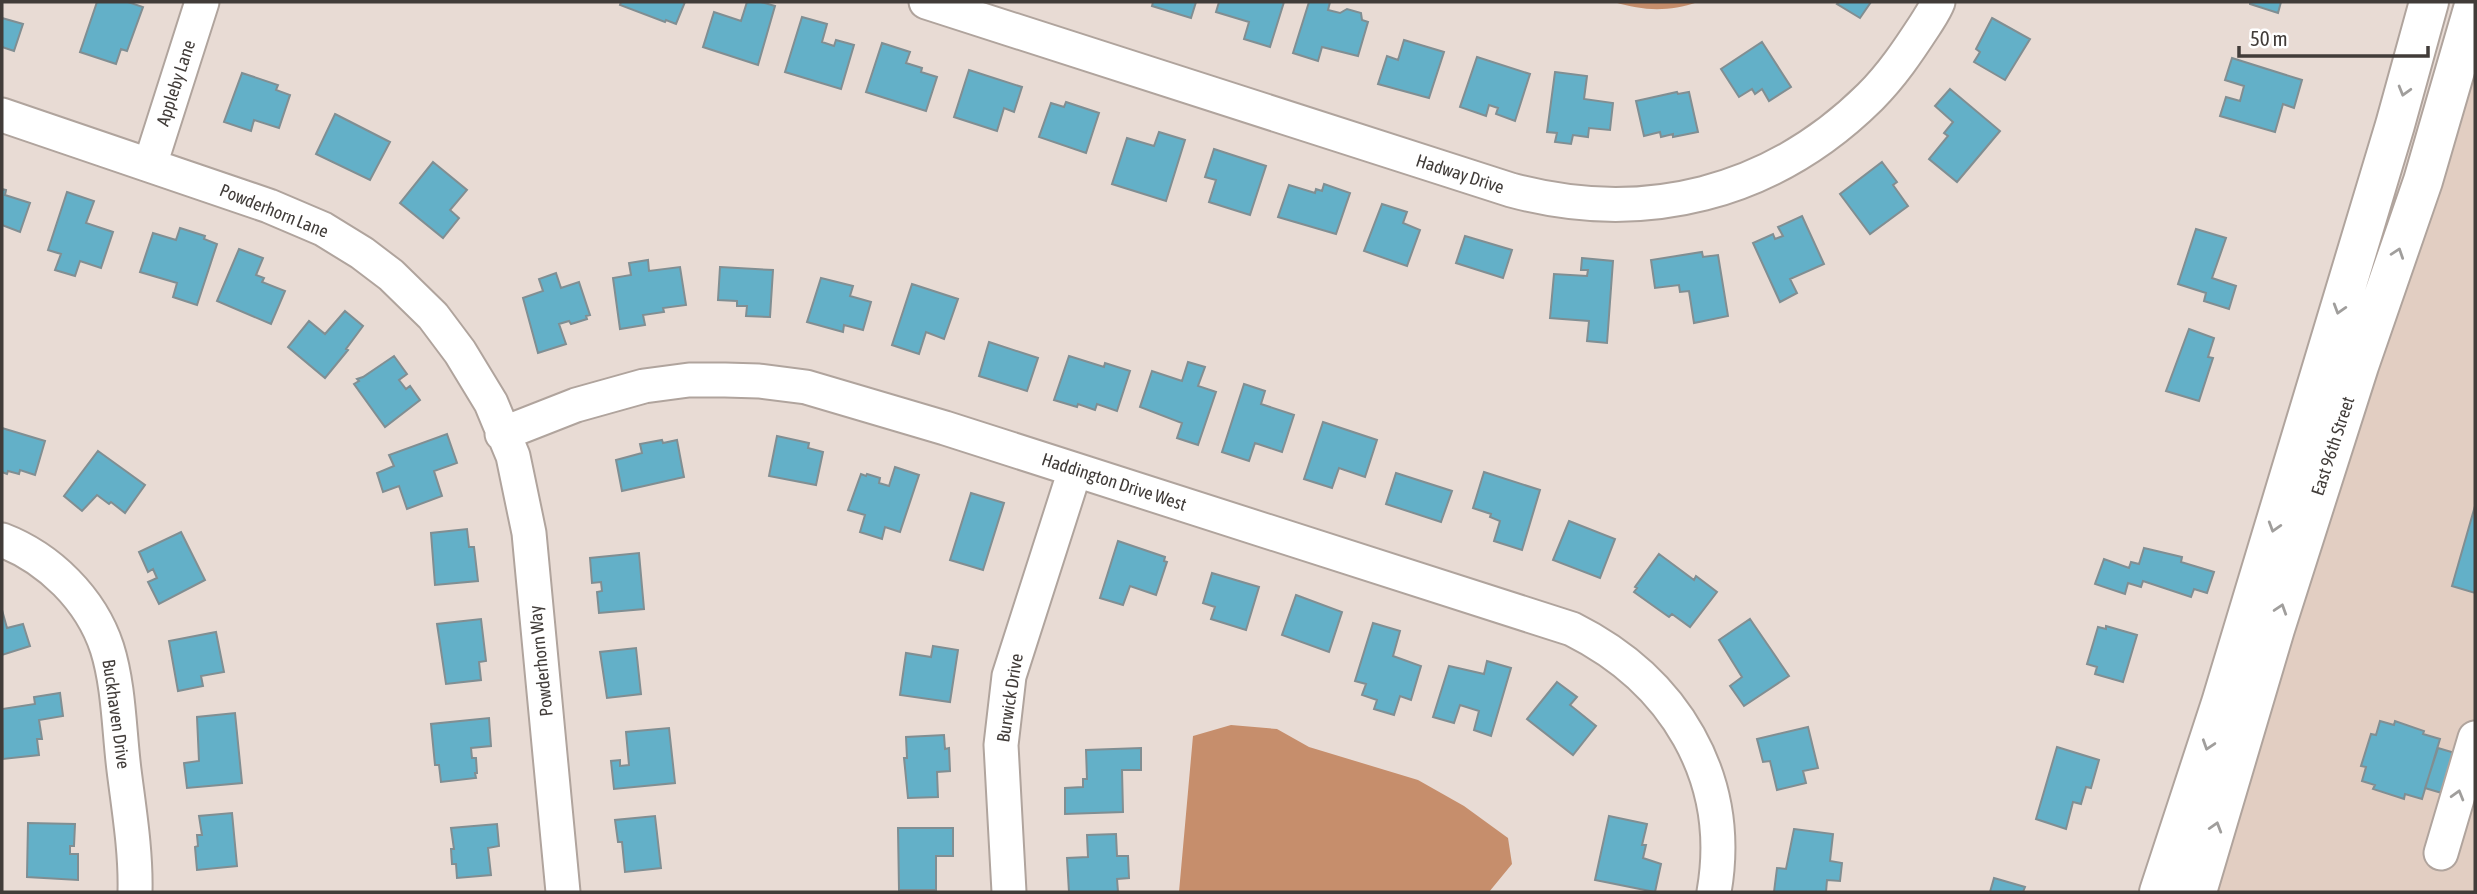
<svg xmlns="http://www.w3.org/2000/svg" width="2477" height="894" viewBox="0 0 2477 894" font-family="'Asap Condensed',sans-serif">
  <rect width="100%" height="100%" fill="#e8dbd4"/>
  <path fill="#e2cec2" d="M 2475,42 L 2475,892 L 2214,892 Z"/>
  <path fill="#c68e6c" d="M 1614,2 L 1698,2 C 1668,12 1644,11 1614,2 Z
    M 1231,725 L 1277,729 L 1309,747 L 1418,780 L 1464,806 L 1508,838 L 1512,864 L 1489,892 L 1179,892 L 1193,736 Z"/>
  <path fill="#63b0c8" stroke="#808e92" stroke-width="2" d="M 97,2 L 128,2 L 143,7 L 127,51 L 121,49 L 116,64 L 80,52 Z
    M 621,2 L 685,2 L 676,24 L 666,20 L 665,22 L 620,5 Z
    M 747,2 L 761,2 L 775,6 L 758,65 L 703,47 L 714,12 L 741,21 Z
    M 1153,2 L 1196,2 L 1191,18 L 1152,6 Z
    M 1219,2 L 1284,2 L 1270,47 L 1244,39 L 1249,22 L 1216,12 Z
    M 1309,2 L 1330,2 L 1328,10 L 1340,13 L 1347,9 L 1361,13 L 1362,20 L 1368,22 L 1358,56 L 1322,47 L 1318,61 L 1293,53 Z
    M 1839,2 L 1871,2 L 1860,18 L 1837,4 Z
    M 2250,2 L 2281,2 L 2278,13 L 2250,4 Z
    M 802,17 L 827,24 L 822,42 L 834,46 L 836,40 L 854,45 L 841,89 L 785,72 Z
    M 2,18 L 23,24 L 14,51 L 2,47 Z
    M 1992,18 L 2030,39 L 2005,80 L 1974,62 L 1980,52 L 1976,49 Z
    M 1404,40 L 1444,52 L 1429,98 L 1378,84 L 1387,56 L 1398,60 Z
    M 1762,42 L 1791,87 L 1769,101 L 1762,89 L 1755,94 L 1752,89 L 1739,97 L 1721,69 Z
    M 882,43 L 910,52 L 906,63 L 922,68 L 921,72 L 937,77 L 926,111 L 866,92 Z
    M 1477,57 L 1530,74 L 1515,121 L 1496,114 L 1498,108 L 1489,105 L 1486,116 L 1460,107 Z
    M 2232,58 L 2302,80 L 2294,108 L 2283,104 L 2275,132 L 2220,116 L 2226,97 L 2240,101 L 2244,86 L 2225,80 Z
    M 969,70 L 1022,87 L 1014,112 L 1004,108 L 997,131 L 954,117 Z
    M 1555,72 L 1587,76 L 1584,99 L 1613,103 L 1610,130 L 1589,128 L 1588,137 L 1573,135 L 1571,144 L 1555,142 L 1557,133 L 1547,132 Z
    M 242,73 L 278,85 L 276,90 L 290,95 L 279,128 L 254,120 L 251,131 L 224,122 Z
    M 1950,89 L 2000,131 L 1957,182 L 1929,159 L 1948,136 L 1944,133 L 1953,122 L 1935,106 Z
    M 1677,92 L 1678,94 L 1689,92 L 1698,132 L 1673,137 L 1673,134 L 1661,137 L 1660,132 L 1644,136 L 1636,101 Z
    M 1066,102 L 1099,113 L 1086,153 L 1039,137 L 1051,103 L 1064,107 Z
    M 335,114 L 390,142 L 370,180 L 316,154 Z
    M 1159,132 L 1185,140 L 1166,201 L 1112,184 L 1127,138 L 1154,146 Z
    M 1214,149 L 1266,166 L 1250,215 L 1209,202 L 1216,180 L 1205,177 Z
    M 433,162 L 467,190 L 450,210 L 459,218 L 443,238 L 400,203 Z
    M 1882,162 L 1897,182 L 1893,185 L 1908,206 L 1870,234 L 1840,194 Z
    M 1324,184 L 1350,193 L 1336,234 L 1278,217 L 1289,185 L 1315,193 L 1316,189 L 1322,191 Z
    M 2,189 L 6,190 L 5,195 L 30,203 L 20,232 L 2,225 Z
    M 67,192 L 94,201 L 86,223 L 113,232 L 101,268 L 80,261 L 75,276 L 55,270 L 61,254 L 48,250 Z
    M 1382,204 L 1407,212 L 1403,223 L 1420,230 L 1407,266 L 1364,251 Z
    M 1802,216 L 1824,264 L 1790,279 L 1797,293 L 1780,302 L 1753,243 L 1773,234 L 1775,239 L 1783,236 L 1778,227 Z
    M 180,228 L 205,236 L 204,239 L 217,244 L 197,305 L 173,297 L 177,283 L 140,272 L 153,233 L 176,240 Z
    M 2196,229 L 2226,238 L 2212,278 L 2236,286 L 2229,309 L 2204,301 L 2206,293 L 2178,284 Z
    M 1465,236 L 1512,250 L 1503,278 L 1456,263 Z
    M 239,249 L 263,258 L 256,275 L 264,278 L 262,282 L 285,291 L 271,324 L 217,301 Z
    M 1702,252 L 1703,257 L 1718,255 L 1728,316 L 1694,323 L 1689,291 L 1680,292 L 1679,285 L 1655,288 L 1651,260 Z
    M 1582,258 L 1613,261 L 1607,343 L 1587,341 L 1589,321 L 1550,318 L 1554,274 L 1587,276 L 1588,270 L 1581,270 Z
    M 648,260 L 649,271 L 680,267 L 686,305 L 663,308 L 664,312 L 643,315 L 645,325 L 620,329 L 613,278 L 631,275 L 629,263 Z
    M 720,267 L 773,270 L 770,317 L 746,316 L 747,306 L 737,306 L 737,301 L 718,300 Z
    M 556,273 L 561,288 L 579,282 L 590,315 L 586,316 L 587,319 L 571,324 L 569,321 L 559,324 L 566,344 L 538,353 L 523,298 L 543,291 L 539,279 Z
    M 821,278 L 853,286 L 850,296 L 871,302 L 863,330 L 844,325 L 843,332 L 807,322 Z
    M 912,284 L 958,299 L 944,339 L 926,332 L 919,354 L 892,345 Z
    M 345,311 L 363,326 L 346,349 L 348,350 L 325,378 L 288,347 L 309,321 L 325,334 Z
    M 2189,329 L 2214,338 L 2208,357 L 2213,358 L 2199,401 L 2166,391 Z
    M 989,342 L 1038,358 L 1027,391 L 979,376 Z
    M 394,356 L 407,374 L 399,380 L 406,389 L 410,386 L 420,400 L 385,427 L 354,384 L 359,381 L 357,379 L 363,377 Z
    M 1069,356 L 1104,367 L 1105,363 L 1130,371 L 1117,411 L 1097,404 L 1095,410 L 1078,404 L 1077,407 L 1054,400 Z
    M 1188,362 L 1205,367 L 1198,386 L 1216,392 L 1198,445 L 1177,438 L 1182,423 L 1140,407 L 1152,371 L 1182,381 Z
    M 1244,384 L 1265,391 L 1261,404 L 1294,415 L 1282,452 L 1255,443 L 1249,461 L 1222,452 Z
    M 1323,422 L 1377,440 L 1365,477 L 1339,468 L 1332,488 L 1304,479 Z
    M 2,428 L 45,441 L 35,475 L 20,470 L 19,474 L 8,471 L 7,474 L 2,472 Z
    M 447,434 L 457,463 L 434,471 L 442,496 L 407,509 L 399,486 L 383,492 L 377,473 L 394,466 L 389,455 Z
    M 777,436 L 809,443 L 808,448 L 823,452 L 816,485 L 769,476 Z
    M 662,440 L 663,443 L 677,440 L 684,477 L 622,491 L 616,460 L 642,453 L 640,444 Z
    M 98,451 L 145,485 L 125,513 L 111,502 L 109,504 L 97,495 L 82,511 L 64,496 Z
    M 895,467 L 919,475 L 900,532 L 885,527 L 882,539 L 860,532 L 865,515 L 848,510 L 861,474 L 866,476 L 867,474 L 880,478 L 879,483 L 889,486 Z
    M 1484,472 L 1540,490 L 1522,550 L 1494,541 L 1500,521 L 1490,517 L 1491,514 L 1473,508 Z
    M 1396,473 L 1452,491 L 1441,522 L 1386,504 Z
    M 971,493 L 1004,503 L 983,570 L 950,560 Z
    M 2475,506 L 2475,593 L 2452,586 Z
    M 1569,521 L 1615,539 L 1600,578 L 1553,560 Z
    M 467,529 L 469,547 L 474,547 L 478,581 L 435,585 L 431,533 Z
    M 181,532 L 205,580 L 159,604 L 148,582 L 157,578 L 153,569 L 148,572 L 139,552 Z
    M 1118,541 L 1165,557 L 1164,561 L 1167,562 L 1156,595 L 1130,586 L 1123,605 L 1100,598 Z
    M 2144,548 L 2182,557 L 2181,562 L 2214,572 L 2207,593 L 2194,589 L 2191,597 L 2143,581 L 2141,587 L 2128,583 L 2125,594 L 2095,584 L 2104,559 L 2129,568 L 2131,562 L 2139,564 Z
    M 639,553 L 644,609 L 599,613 L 597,592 L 602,591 L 601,582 L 592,583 L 590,558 Z
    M 1659,554 L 1694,580 L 1696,576 L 1717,592 L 1690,627 L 1672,614 L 1669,617 L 1634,592 L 1637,588 L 1635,587 Z
    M 1212,573 L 1259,587 L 1246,630 L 1211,619 L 1215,607 L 1203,603 Z
    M 1296,595 L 1342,612 L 1329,652 L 1282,635 Z
    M 2,610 L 7,628 L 23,624 L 30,646 L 2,655 Z
    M 481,619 L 486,661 L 479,662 L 481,680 L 446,684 L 437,624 Z
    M 1750,619 L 1789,676 L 1744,706 L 1730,686 L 1742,677 L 1719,640 Z
    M 1373,623 L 1400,631 L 1393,656 L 1421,666 L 1411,700 L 1400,696 L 1394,715 L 1374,709 L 1377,700 L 1362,695 L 1366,684 L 1355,681 Z
    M 2106,626 L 2137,635 L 2123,682 L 2095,674 L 2097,667 L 2087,664 L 2098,627 L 2106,629 Z
    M 216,632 L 224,672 L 201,676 L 203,686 L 178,691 L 169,641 Z
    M 933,646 L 958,650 L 950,702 L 900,695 L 906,653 L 931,657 Z
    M 636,648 L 641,694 L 607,698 L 600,652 Z
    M 1487,661 L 1511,668 L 1491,736 L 1474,730 L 1479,711 L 1460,705 L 1454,723 L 1433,717 L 1449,666 L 1484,674 Z
    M 1557,682 L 1577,697 L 1570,705 L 1596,726 L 1573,755 L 1527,719 Z
    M 60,693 L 63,716 L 39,720 L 42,739 L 37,739 L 39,755 L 3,759 L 2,709 L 35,704 L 34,697 Z
    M 235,713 L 242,783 L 187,788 L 184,763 L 199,761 L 197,717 Z
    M 489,718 L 491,746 L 471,748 L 472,758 L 476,758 L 477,773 L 475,773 L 476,778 L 441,782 L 439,765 L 435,765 L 431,724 Z
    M 2380,721 L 2394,725 L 2395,721 L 2424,731 L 2423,734 L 2440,739 L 2422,799 L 2405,794 L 2404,799 L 2373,789 L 2375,785 L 2362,781 L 2366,767 L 2361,766 L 2371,734 L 2376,735 Z
    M 1808,727 L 1818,768 L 1803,771 L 1806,783 L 1777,790 L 1770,761 L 1763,762 L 1757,739 Z
    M 669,728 L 675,783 L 614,789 L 611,761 L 620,760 L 620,766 L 629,765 L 626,732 Z
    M 944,735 L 945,749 L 949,748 L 950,771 L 937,772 L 938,797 L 908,798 L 904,758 L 907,758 L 906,737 Z
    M 2057,747 L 2099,760 L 2091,788 L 2086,787 L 2081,804 L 2073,802 L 2066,829 L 2036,819 Z
    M 1141,748 L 1141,770 L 1122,770 L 1123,812 L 1065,814 L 1065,788 L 1083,787 L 1083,779 L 1087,779 L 1086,750 Z
    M 2438,748 L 2475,759 L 2475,803 L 2425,788 Z
    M 232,813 L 237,866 L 197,870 L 195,847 L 198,846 L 197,835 L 202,835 L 199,816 Z
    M 655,816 L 661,868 L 625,872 L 622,842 L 618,842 L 615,820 Z
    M 1609,816 L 1647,824 L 1642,845 L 1646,845 L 1643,858 L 1661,864 L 1655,892 L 1595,880 Z
    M 28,823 L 75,824 L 74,846 L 70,846 L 70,854 L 78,854 L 78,880 L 27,877 Z
    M 497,824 L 499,846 L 488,848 L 491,875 L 457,878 L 456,864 L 452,864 L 451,849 L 454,849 L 451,828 Z
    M 898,828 L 953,828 L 953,856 L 936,856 L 936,890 L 899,890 Z
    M 1794,829 L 1833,834 L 1830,861 L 1842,863 L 1840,881 L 1827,880 L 1826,892 L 1774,892 L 1777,868 L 1786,869 Z
    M 1116,834 L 1117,856 L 1128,856 L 1129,878 L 1117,879 L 1118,892 L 1069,892 L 1067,858 L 1088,857 L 1087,835 Z
    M 1994,878 L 2025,887 L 2023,892 L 1990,892 Z"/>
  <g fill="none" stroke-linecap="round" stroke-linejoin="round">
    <defs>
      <path id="minor" d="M 926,2 L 1511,190 C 1644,226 1772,194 1870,97 C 1892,75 1908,51 1925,25 C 1930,17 1935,10 1938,2
        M 2,115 L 269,206 L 323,229 L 362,253 L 391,275 L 433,316 L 460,352 L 491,403 L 513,456 L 529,533 L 563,892
        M 150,165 L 202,2
        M 502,434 L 576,405 L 644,386 L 689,380 L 725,380 L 759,381 L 806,387 L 945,428 L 1572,629 C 1674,680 1734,777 1714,892
        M 2,540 C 49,558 91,599 107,648 C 119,686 119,730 124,770 C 129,810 136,851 135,892
        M 2441,853 L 2475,738
        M 1009,892 L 1001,745 L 1009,676 L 1075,470"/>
      <path id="major" d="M 2159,892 L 2221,703 L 2395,125 L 2429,2
        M 2197,892 L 2275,629 L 2359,366 L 2423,181 L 2475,2"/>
    </defs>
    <use href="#minor" stroke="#b0a49d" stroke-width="37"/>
    <use href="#major" stroke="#b0a49d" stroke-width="42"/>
    <use href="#minor" stroke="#fff" stroke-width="33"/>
    <use href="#major" stroke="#fff" stroke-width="38"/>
  </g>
  <defs><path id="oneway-chevron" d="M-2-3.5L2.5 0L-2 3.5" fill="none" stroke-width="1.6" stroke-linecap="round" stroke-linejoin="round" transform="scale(1.75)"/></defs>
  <g stroke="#a09e9c">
    <use href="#oneway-chevron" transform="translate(2404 91) rotate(106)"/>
    <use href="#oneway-chevron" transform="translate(2398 253) rotate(-71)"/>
    <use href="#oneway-chevron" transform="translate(2339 309) rotate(107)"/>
    <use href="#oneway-chevron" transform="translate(2274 527) rotate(107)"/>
    <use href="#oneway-chevron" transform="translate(2281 609) rotate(-72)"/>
    <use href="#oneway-chevron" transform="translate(2208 745) rotate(108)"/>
    <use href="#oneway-chevron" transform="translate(2458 795) rotate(-74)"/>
    <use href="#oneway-chevron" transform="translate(2216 827) rotate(-73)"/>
  </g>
  <g text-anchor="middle" stroke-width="6" stroke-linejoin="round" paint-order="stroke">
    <g font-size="18" fill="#413c39" stroke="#fff">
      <text transform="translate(176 83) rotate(-72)" y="6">Appleby Lane</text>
      <text transform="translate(1460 174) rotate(18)" y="6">Hadway Drive</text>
      <text transform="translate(274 211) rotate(22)" y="6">Powderhorn Lane</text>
      <text transform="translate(2333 446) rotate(-72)" y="6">East 96th Street</text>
      <text transform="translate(1114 482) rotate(18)" y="6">Haddington Drive West</text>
      <text transform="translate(541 661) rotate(-96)" y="6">Powderhorn Way</text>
      <text transform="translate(1010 698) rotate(-81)" y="6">Burwick Drive</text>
      <text transform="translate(116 714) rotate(82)" y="6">Buckhaven Drive</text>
    </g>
  </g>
  <rect width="2477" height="894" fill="none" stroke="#413c39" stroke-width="7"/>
  <path d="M2239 46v10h189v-10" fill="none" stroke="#413c39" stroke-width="3.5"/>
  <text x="2250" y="46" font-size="21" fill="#413c39" stroke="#ffffff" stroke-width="5" paint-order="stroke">50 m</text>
</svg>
